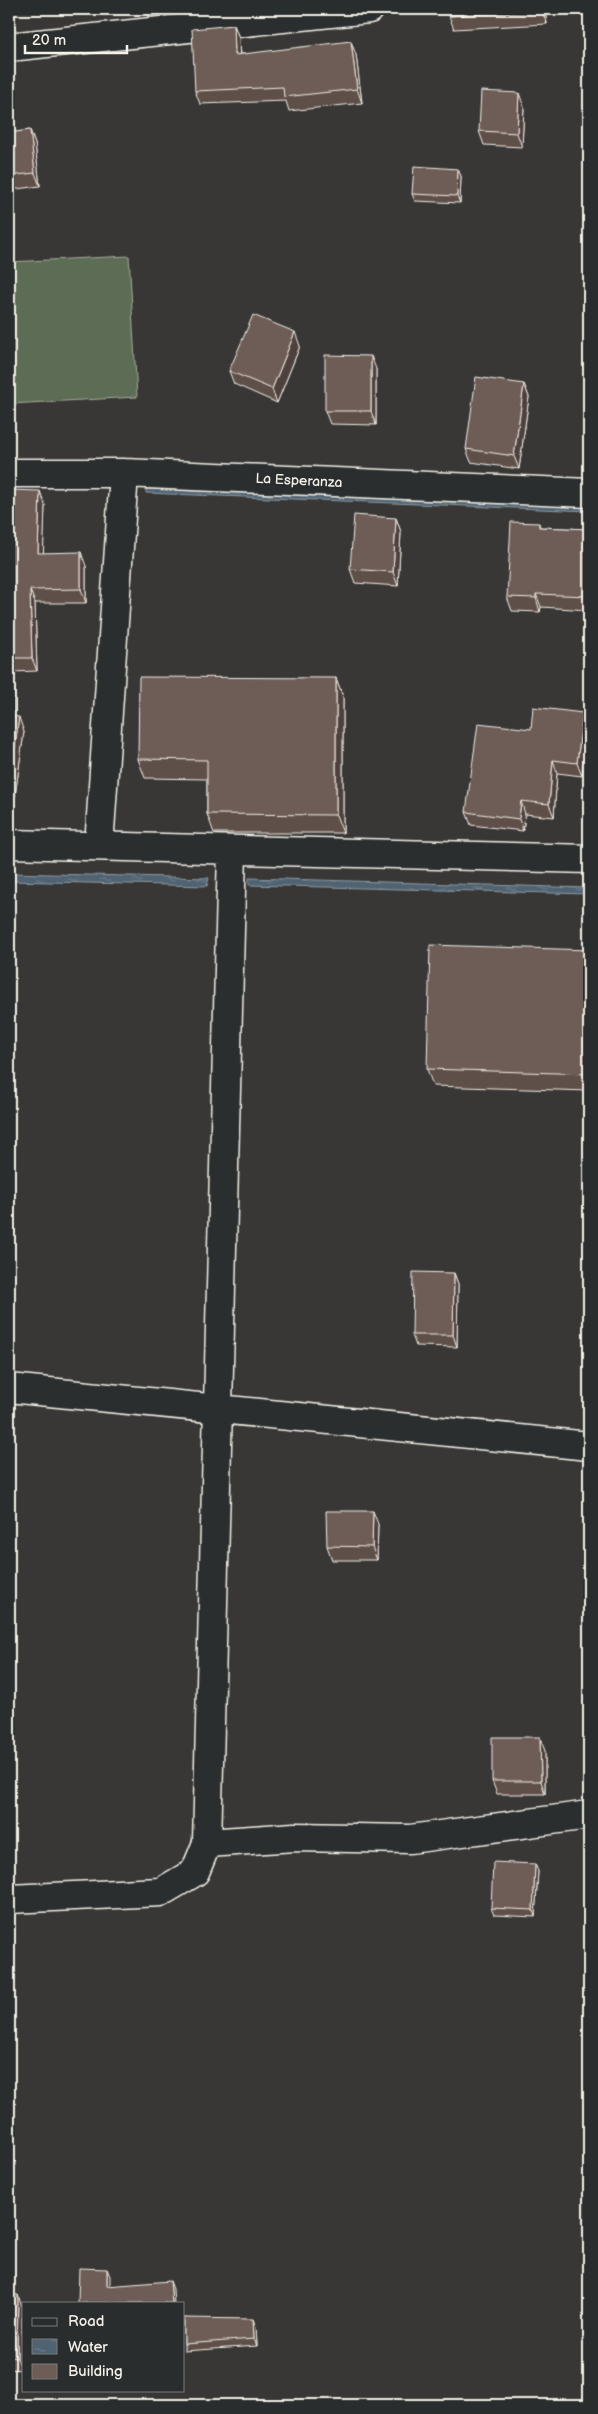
<svg xmlns="http://www.w3.org/2000/svg" width="598" height="2414" viewBox="0 0 598 2414" font-family="'Balsamiq Sans',sans-serif">
  <defs>
    <pattern id="water-ripples" width="26" height="14" patternUnits="userSpaceOnUse" patternTransform="scale(1.25)"><rect width="26" height="14" fill="#506373"/><path d="M2 4q2-2 4 0t4 0M15 11q2-2 4 0t4 0" fill="none" stroke="#6a7a87"/></pattern>
  </defs>
  <rect width="100%" height="100%" fill="#383736"/>
  <filter id="ink" filterUnits="userSpaceOnUse"><feTurbulence type="fractalNoise" baseFrequency=".02" numOctaves="2"/><feDisplacementMap in="SourceGraphic" scale="10" xChannelSelector="R" yChannelSelector="G"/><feConvolveMatrix kernelMatrix="1 2 1 2 8 2 1 2 1" color-interpolation-filters="sRGB"/></filter>
  <g filter="url(#ink)">
    <path fill="#5d6c55" stroke="#a8ae9e" d="M 129,256 L 137,397 L 9,404 L 9,262 Z"/>
    <path fill="url(#water-ripples)" stroke="#929ca2" d="M 146,489 L 589,507 L 589,511 L 146,493 Z
      M 9,873 L 209,878 L 207,886 L 9,881 Z
      M 249,878 L 589,888 L 589,894 L 249,885 Z"/>
    <g fill="none" stroke-linecap="round" stroke-linejoin="round">
      <defs>
        <path id="minor" d="M 9,47 L 369,9
          M 9,473 L 124,473 L 589,493
          M 9,844 L 589,859
          M 99,846 L 124,473
          M 9,1388 L 589,1446
          M 207,1843 L 294,1837 L 410,1839 L 589,1815
          M 9,1899 L 161,1892 L 195,1872 L 207,1843 L 232,850"/>
      </defs>
      <use href="#minor" stroke="#f4f1e8" stroke-width="31"/>
      <use href="#minor" stroke="#2a2d2e" stroke-width="28"/>
    </g>
    <path fill="#5f504a" stroke="#f4f1e8" d="M 146,9 L 223,9 L 149,17 Z
      M 545,9 L 547,24 L 454,29 L 449,16 Z
      M 234,25 L 239,38 L 240,54 L 356,55 L 362,103 L 289,111 L 286,101 L 200,104 L 195,91 Z
      M 524,107 L 522,147 L 484,145 L 479,131 Z
      M 30,130 L 35,144 L 40,186 L 9,190 L 9,133 Z
      M 461,176 L 460,203 L 415,201 L 412,194 Z
      M 300,346 L 277,403 L 234,384 L 229,371 Z
      M 376,369 L 376,425 L 330,424 L 325,411 Z
      M 524,384 L 529,397 L 519,469 L 471,462 L 466,449 Z
      M 9,490 L 45,505 L 43,553 L 86,566 L 86,603 L 35,603 L 37,671 L 13,672 L 14,676 L 13,716 L 24,732 L 15,796 L 9,795 Z
      M 396,518 L 401,532 L 398,586 L 355,583 L 350,569 Z
      M 539,523 L 540,527 L 589,529 L 589,610 L 541,607 L 540,612 L 512,611 L 507,597 Z
      M 336,678 L 343,697 L 343,833 L 214,833 L 207,814 L 207,779 L 145,778 L 138,759 Z
      M 587,725 L 582,776 L 557,773 L 554,817 L 525,814 L 523,831 L 471,825 L 466,812 L 531,729 Z
      M 589,950 L 589,1091 L 433,1086 L 427,1069 Z
      M 454,1273 L 458,1284 L 457,1347 L 416,1346 L 412,1335 Z
      M 378,1524 L 377,1560 L 332,1560 L 327,1546 Z
      M 545,1751 L 545,1794 L 497,1794 L 492,1781 Z
      M 538,1871 L 535,1917 L 494,1915 L 491,1908 Z
      M 9,2294 L 22,2307 L 22,2370 L 9,2369 Z
      M 184,2318 L 256,2327 L 257,2346 L 184,2351 Z"/>
    <path fill="#4d413c" stroke="#f4f1e8" d="M 541,9 L 545,9 L 547,24 L 542,11 Z
      M 234,25 L 239,38 L 240,68 L 235,55 Z
      M 351,41 L 356,55 L 362,103 L 357,89 Z
      M 519,93 L 524,107 L 522,147 L 517,133 Z
      M 30,130 L 35,144 L 40,186 L 35,173 Z
      M 458,169 L 461,176 L 460,203 L 457,196 Z
      M 295,332 L 300,346 L 277,403 L 272,389 Z
      M 371,356 L 376,369 L 376,425 L 371,411 Z
      M 524,384 L 529,397 L 519,469 L 514,456 Z
      M 40,491 L 45,505 L 43,566 L 38,553 Z
      M 396,518 L 401,532 L 398,586 L 393,572 Z
      M 81,552 L 86,566 L 86,603 L 81,589 Z
      M 30,590 L 35,603 L 37,671 L 32,658 Z
      M 536,594 L 541,607 L 540,612 L 536,598 Z
      M 9,662 L 14,676 L 13,731 L 9,718 Z
      M 336,678 L 343,697 L 343,833 L 336,815 Z
      M 583,713 L 587,725 L 582,776 L 577,763 Z
      M 19,717 L 24,732 L 15,796 L 10,781 Z
      M 553,760 L 557,773 L 554,817 L 549,804 Z
      M 521,801 L 525,814 L 523,831 L 519,819 Z
      M 454,1273 L 458,1284 L 457,1347 L 453,1335 Z
      M 373,1511 L 378,1524 L 377,1560 L 372,1547 Z
      M 540,1737 L 545,1751 L 545,1794 L 541,1781 Z
      M 535,1864 L 538,1871 L 535,1917 L 533,1910 Z
      M 107,2269 L 110,2276 L 110,2293 L 107,2286 Z
      M 170,2281 L 173,2289 L 174,2303 L 172,2303 Z
      M 18,2295 L 22,2307 L 22,2370 L 17,2358 Z
      M 253,2319 L 256,2327 L 257,2346 L 254,2339 Z"/>
    <path fill="#6e5d56" stroke="#f4f1e8" d="M 449,9 L 541,9 L 542,11 L 449,16 Z
      M 234,25 L 235,55 L 351,41 L 357,89 L 284,97 L 283,87 L 195,91 L 192,29 Z
      M 481,91 L 519,93 L 517,133 L 479,131 Z
      M 30,130 L 35,173 L 9,176 L 9,133 Z
      M 414,166 L 458,169 L 457,196 L 412,194 Z
      M 253,315 L 295,332 L 272,389 L 229,371 Z
      M 325,355 L 371,356 L 371,411 L 325,411 Z
      M 476,377 L 524,384 L 514,456 L 466,449 Z
      M 9,490 L 40,491 L 38,553 L 81,552 L 81,589 L 30,590 L 32,658 L 9,658 Z
      M 354,515 L 396,518 L 393,572 L 350,569 Z
      M 511,522 L 539,523 L 539,527 L 589,529 L 589,596 L 536,594 L 536,598 L 507,597 Z
      M 139,677 L 336,678 L 336,815 L 207,814 L 207,760 L 138,759 Z
      M 533,707 L 583,713 L 577,763 L 553,760 L 549,804 L 521,801 L 519,819 L 466,812 L 478,723 L 531,729 Z
      M 9,716 L 19,717 L 10,781 L 9,780 Z
      M 430,945 L 589,950 L 589,1074 L 427,1069 Z
      M 413,1272 L 454,1273 L 453,1335 L 412,1335 Z
      M 326,1511 L 373,1511 L 372,1547 L 327,1546 Z
      M 492,1737 L 540,1737 L 541,1781 L 492,1781 Z
      M 493,1862 L 535,1864 L 533,1910 L 491,1908 Z
      M 79,2268 L 107,2269 L 107,2286 L 170,2281 L 172,2303 L 78,2303 Z
      M 9,2294 L 18,2295 L 17,2358 L 9,2357 Z
      M 184,2318 L 253,2319 L 254,2339 L 184,2344 Z
      M 589,2329 L 589,2353 L 585,2330 Z"/>
  </g>
  <g text-anchor="middle" stroke-width="5" stroke-linejoin="round" paint-order="stroke">
    <g font-size="14" fill="#f4f1e8" stroke="#2a2d2e">
      <text transform="translate(299 480) rotate(3)" y="5">La Esperanza</text>
    </g>
  </g>
  <rect width="598" height="2414" fill="none" stroke="#2a2d2e" stroke-width="30"/>
  <rect x="15" y="15" width="568" height="2384" fill="none" stroke="#f4f1e8" stroke-width="2" filter="url(#ink)"/>
  <rect x="22" y="2302" width="162" height="90" fill="#2a2d2e" stroke="#7b7b78"/>
  <rect x="32" y="2318" width="25" height="8" fill="#2a2d2e" stroke="#7b7b78"/>
  <text x="68" y="2326" font-size="15" fill="#f4f1e8">Road</text>
  <rect x="32" y="2339" width="25" height="15" fill="url(#water-ripples)" stroke="#7b7b78"/>
  <text x="68" y="2352" font-size="15" fill="#f4f1e8">Water</text>
  <rect x="32" y="2364" width="25" height="15" fill="#6e5d56" stroke="#7b7b78"/>
  <text x="68" y="2376" font-size="15" fill="#f4f1e8">Building</text>
  <path d="M25 45v8h102v-8" fill="none" stroke="#f4f1e8" stroke-width="2.5"/>
  <text x="32" y="45" font-size="15" fill="#f4f1e8" stroke="#2a2d2e" stroke-width="4" paint-order="stroke">20 m</text>
</svg>
